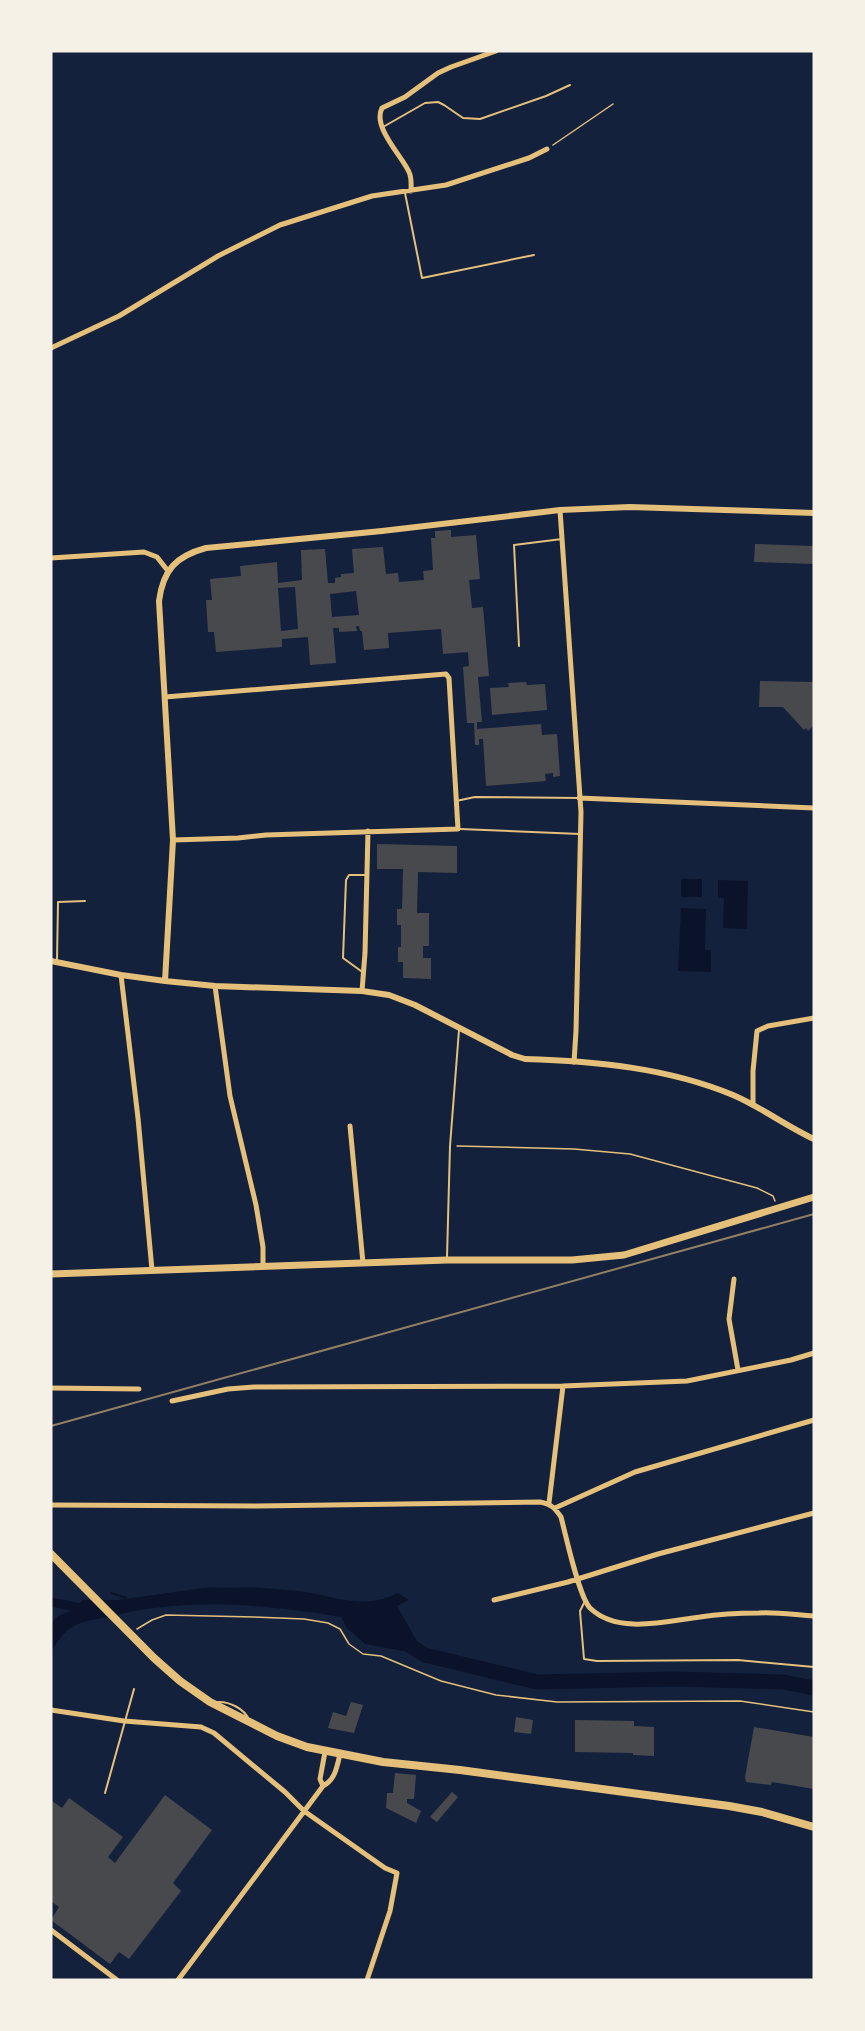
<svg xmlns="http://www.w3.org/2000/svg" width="865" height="2031" viewBox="0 0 865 2031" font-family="Jost,sans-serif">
  <rect width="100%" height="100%" fill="#14213d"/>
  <path fill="#0b132b" d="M 681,879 L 702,879 L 702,897 L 681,897 Z
    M 718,880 L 748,881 L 747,929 L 723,928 L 724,898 L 718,898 Z
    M 681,908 L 706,909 L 705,950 L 711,950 L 711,972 L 678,971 Z
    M 211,1587 C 229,1589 246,1586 263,1588 C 277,1589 292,1590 305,1592 C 337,1597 366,1610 397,1593 L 409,1600 L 397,1606 L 425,1655 L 365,1644 L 347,1628 L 341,1617 C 264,1604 184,1597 108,1617 C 96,1619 82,1621 72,1627 C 63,1632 57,1643 51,1651 L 51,1640 L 53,1637 L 51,1637 L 51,1623 L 58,1616 L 75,1609 L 83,1600 L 117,1600 Z"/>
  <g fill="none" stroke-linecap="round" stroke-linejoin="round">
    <path stroke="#0b132b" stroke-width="2" d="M 111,1593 L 126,1598"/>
    <path stroke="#0b132b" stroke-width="9" d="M 51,1602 L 86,1609"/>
    <path stroke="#0b132b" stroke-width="15" d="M 409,1645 L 425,1655 L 537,1682 L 675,1679 L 783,1682 L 814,1688"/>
  </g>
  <path fill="#48494c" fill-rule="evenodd" d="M 451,530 L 451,537 L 476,535 L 480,579 L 469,580 L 472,608 L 483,607 L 489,676 L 478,677 L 482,722 L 477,722 L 477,729 L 541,724 L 542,735 L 557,734 L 560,776 L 553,777 L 553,773 L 545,774 L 546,781 L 486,786 L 483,739 L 479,739 L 479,745 L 475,745 L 474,723 L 467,723 L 463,667 L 469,666 L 468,652 L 443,654 L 441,629 L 388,633 L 389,648 L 364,650 L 362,631 L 360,631 L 359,626 L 356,626 L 357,631 L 339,632 L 339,628 L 333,628 L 336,663 L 310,665 L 308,637 L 282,639 L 282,647 L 216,652 L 214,632 L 208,632 L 206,600 L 212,600 L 210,579 L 241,576 L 240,566 L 277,562 L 278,583 L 302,580 L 301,550 L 325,549 L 328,583 L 335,583 L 335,578 L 341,577 L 341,574 L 354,573 L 352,549 L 383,547 L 386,574 L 398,573 L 399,582 L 424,580 L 423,571 L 433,570 L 431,538 L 435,538 L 435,531 ZM 295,587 L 298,629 L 281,631 L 278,588 ZM 356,591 L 359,615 L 332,617 L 330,594 Z
    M 755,544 L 814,546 L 814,564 L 754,562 Z
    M 760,681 L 814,682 L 814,725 L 808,731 L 806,728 L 804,730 L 783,707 L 759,707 Z
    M 526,682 L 527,685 L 545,684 L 547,710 L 492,715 L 490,688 L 509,687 L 508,683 Z
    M 377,844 L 457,846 L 457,873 L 418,872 L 417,913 L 429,913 L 429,946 L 423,946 L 423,958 L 431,958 L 431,979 L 403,978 L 403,962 L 398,962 L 398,947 L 401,947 L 401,925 L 397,925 L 397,909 L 402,909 L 403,869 L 377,869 Z
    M 351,1702 L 363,1705 L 354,1733 L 328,1728 L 333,1712 L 346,1716 Z
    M 516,1717 L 533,1720 L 531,1734 L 514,1732 Z
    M 575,1720 L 634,1721 L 634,1726 L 654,1727 L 654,1756 L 633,1755 L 633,1753 L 575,1752 Z
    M 754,1727 L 814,1737 L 814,1789 L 772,1782 L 771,1785 L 746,1782 L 745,1777 Z
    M 395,1773 L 416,1775 L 414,1799 L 407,1799 L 407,1803 L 421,1811 L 416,1823 L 386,1808 L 387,1793 L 393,1793 Z
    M 452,1792 L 458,1797 L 437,1822 L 430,1817 Z
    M 165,1795 L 212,1830 L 173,1883 L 181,1891 L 129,1959 L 119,1952 L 110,1964 L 51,1920 L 59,1907 L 51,1901 L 51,1800 L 62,1808 L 69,1798 L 123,1837 L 108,1857 L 115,1863 Z"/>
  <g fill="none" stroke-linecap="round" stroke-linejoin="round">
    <path stroke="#e5c07b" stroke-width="1.5" d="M 553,145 L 613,104
      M 457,1146 L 574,1149 L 630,1154 L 757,1188 L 773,1196 L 775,1201
      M 137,1629 L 152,1620 L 166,1615 L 254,1617 L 304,1619 L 328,1623 L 340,1629 L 349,1644 L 363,1654 L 381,1656 L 441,1681 L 496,1695 L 557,1702 L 740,1701 L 814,1712"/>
    <path stroke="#e5c07b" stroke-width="2" d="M 383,127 L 425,103 L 438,102 L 444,105 L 463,118 L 480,119 L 546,96 L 570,85
      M 405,193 L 422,278 L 534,255
      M 519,646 L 514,545 L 562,539
      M 456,801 L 475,797 L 579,798
      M 460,829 L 580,834
      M 57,960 L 58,902 L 85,901
      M 361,971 L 343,958 L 346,880 L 349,875 L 366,875
      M 447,1257 L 450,1146 L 459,1030
      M 584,1603 L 580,1611 L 584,1659 L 597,1661 L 738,1660 L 814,1667
      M 217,1702 C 229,1701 245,1709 249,1720
      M 105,1793 L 134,1689"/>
    <path stroke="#e5c07b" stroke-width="5" d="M 411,191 C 411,185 412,178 409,172 C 402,156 372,127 382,108 L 405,97 L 438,73 L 451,67 L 496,51
      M 51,348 L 119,316 L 218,256 L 280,225 L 372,196 L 446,185 L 529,158 L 547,149
      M 560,510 L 581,812 L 576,1031 L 574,1062
      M 51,558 L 144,552 L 157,557 L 168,571
      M 165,697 L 446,674 L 449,678 L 458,829 L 266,835 L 238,838 L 173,840
      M 579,798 L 814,808
      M 121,975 L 138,1118 L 152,1270
      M 215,986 L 230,1096 L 256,1205 L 263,1247 L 263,1266
      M 362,991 L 365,953 L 368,831
      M 753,1104 L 753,1071 L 757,1031 L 768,1026 L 814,1018
      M 350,1126 L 363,1263
      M 734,1279 L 729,1319 L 738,1370
      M 51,1388 L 139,1389
      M 172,1401 L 228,1389 L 254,1387 L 563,1386 L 687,1381 L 791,1360 L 814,1353
      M 549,1503 L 563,1386
      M 51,1505 L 257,1506 L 540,1502 C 551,1504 555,1508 561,1517 C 566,1536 579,1597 590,1608 C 618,1635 667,1621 700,1617 C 719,1614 740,1613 759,1613 C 777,1612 796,1615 814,1616
      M 555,1508 L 635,1472 L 814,1420
      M 494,1600 L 568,1582 L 658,1554 L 814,1513
      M 51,1710 L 124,1721 L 201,1727 L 214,1733 L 285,1792 L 304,1811 L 385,1868 L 397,1873 L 390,1911 L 367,1980
      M 323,1786 L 320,1779 L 325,1752
      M 51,1930 L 117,1980
      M 178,1980 L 323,1786 C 335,1780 337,1767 340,1754"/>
    <path stroke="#e5c07b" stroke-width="6" d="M 51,961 L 121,975 L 165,981 L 215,986 L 362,991 L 389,995 L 415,1005 L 512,1055 L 525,1059 C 595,1061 668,1068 733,1095 C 761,1107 786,1126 814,1139
      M 165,981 L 173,840 L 159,601 C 163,570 176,556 206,548 L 382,531 L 560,510 L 630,507 L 814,513"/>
    <path stroke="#e5c07b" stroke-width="7" d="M 51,1274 L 447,1260 L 572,1260 L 624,1255 L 814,1197"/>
    <path stroke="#e5c07b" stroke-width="8" d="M 51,1554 L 154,1658 L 180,1681 L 210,1702 L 277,1736 L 307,1747 L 383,1762 L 460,1770 L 729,1806 L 762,1812 L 814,1827"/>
    <path stroke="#918062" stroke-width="2" d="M 51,1426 L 814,1214"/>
  </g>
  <rect width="865" height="2031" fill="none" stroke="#f6f1e7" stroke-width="105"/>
</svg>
